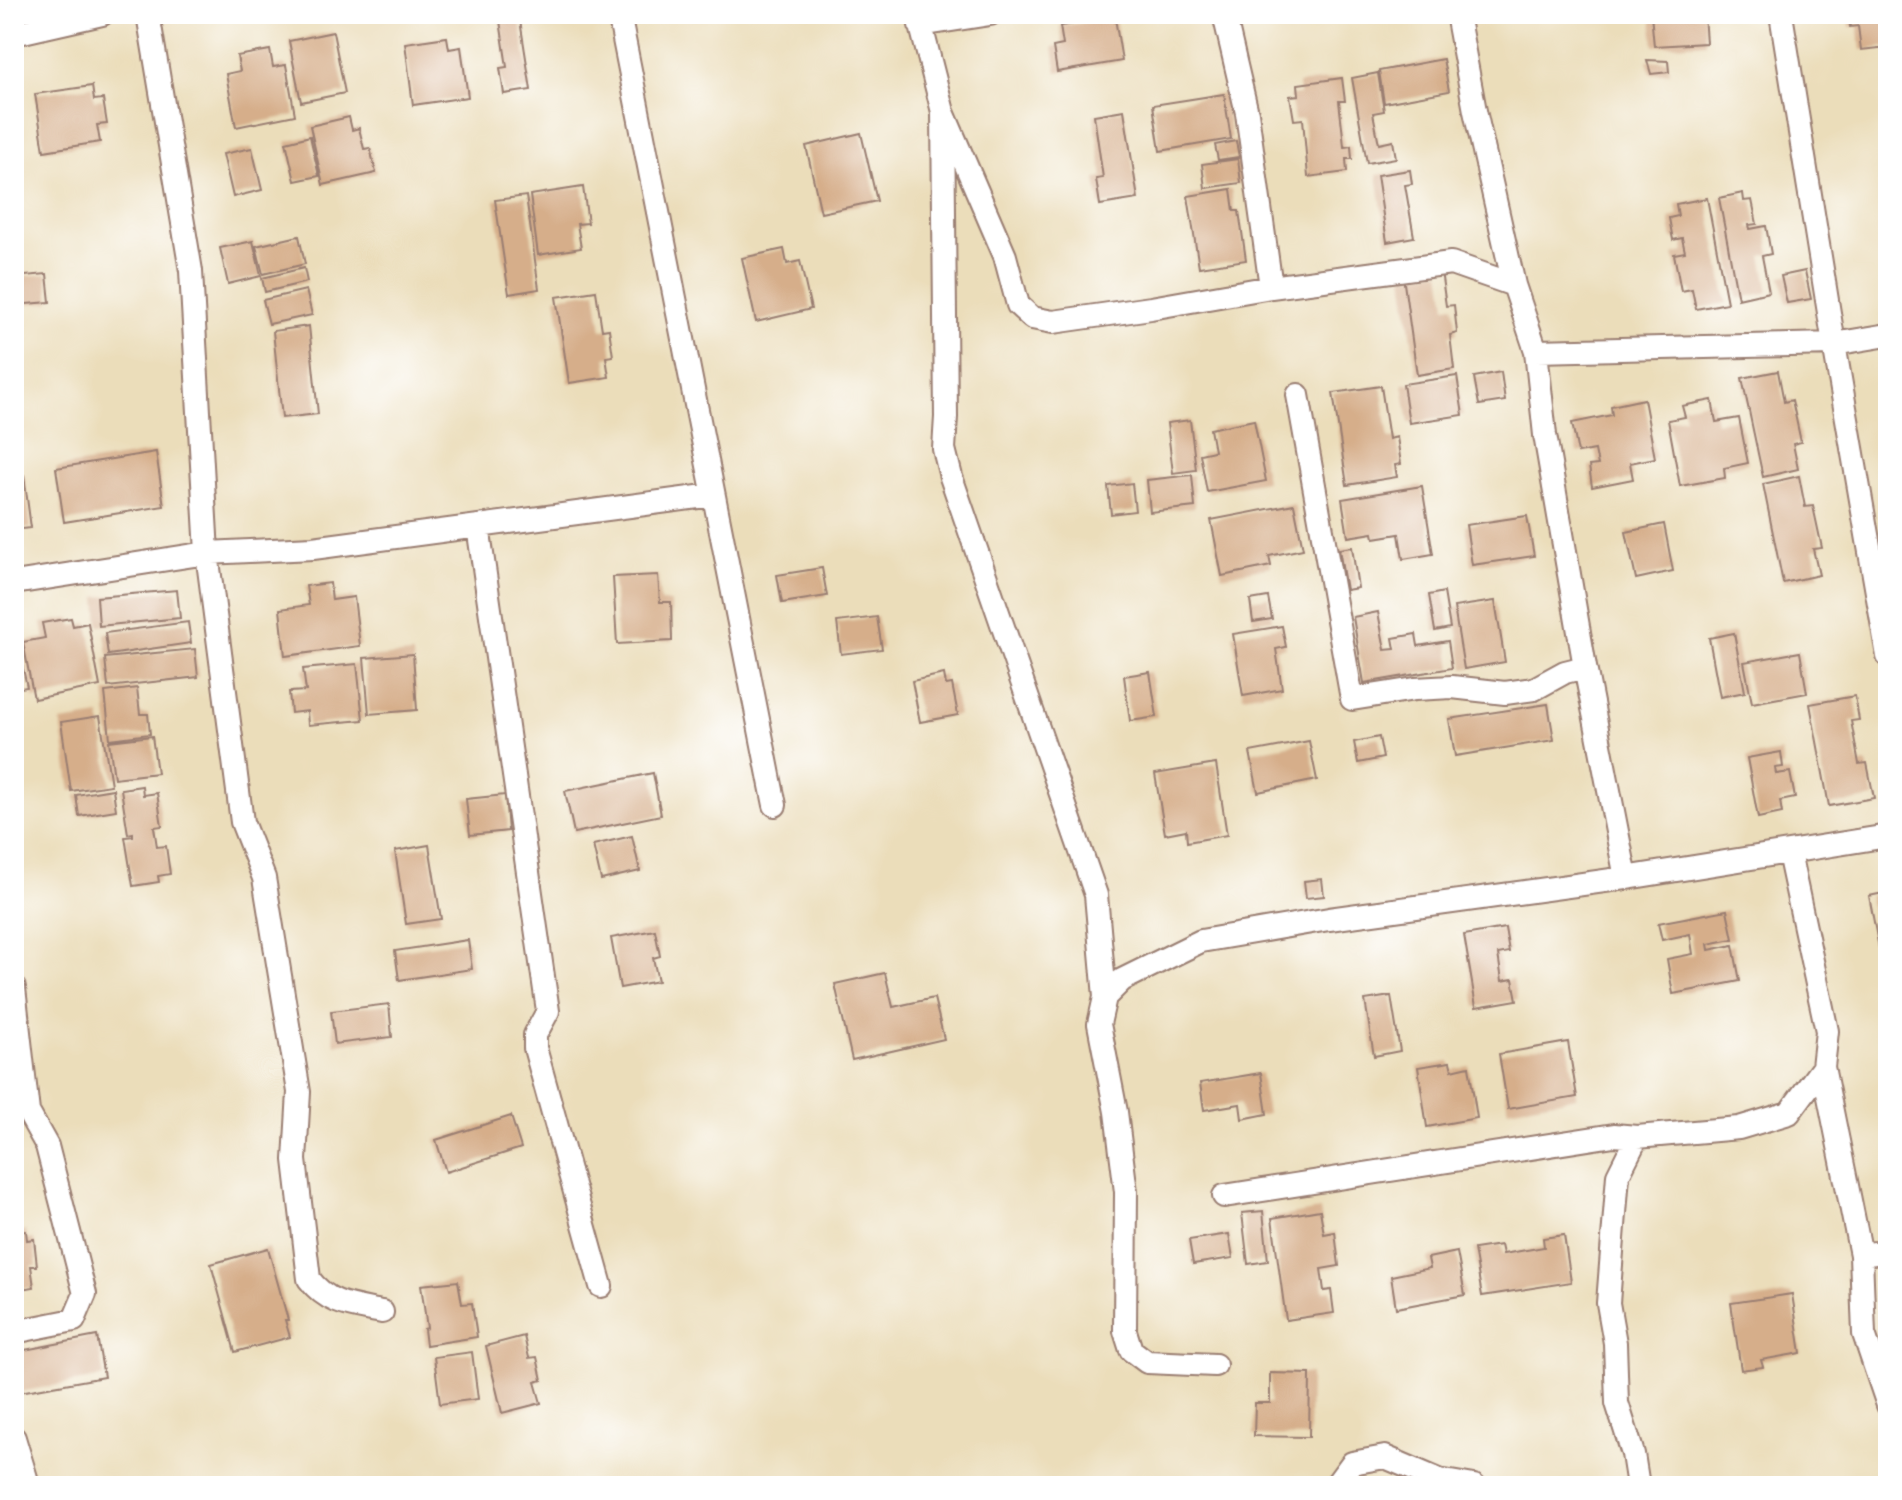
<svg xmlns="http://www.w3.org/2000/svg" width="1902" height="1500" viewBox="0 0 1902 1500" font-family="Delius,sans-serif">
  <rect width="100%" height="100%" fill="#fff"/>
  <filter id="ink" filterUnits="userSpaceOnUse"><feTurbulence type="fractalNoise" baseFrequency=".0125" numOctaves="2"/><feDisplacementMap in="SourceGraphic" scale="16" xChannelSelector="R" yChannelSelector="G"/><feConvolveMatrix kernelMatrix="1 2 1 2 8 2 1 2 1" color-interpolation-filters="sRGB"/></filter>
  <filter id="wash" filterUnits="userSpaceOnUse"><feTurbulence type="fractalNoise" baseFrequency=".006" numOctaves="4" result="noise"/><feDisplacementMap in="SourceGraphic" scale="32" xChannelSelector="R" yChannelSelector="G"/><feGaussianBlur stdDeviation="1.8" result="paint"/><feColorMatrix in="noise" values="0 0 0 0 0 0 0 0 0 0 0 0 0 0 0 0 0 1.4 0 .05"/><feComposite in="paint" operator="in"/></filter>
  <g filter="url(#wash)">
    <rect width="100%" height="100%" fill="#ebddba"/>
    <g id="blocks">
      <path fill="#d6ae8a" d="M 499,14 L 519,14 L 531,90 L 504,94 L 500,68 L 507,67 Z
        M 1651,14 L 1704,14 L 1706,43 L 1654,46 Z
        M 1849,14 L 1888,14 L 1888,47 L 1861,50 L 1858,26 L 1850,27 Z
        M 1115,18 L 1122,61 L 1057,72 L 1053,47 L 1063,45 L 1060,26 Z
        M 333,32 L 345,93 L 301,102 L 289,41 Z
        M 447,37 L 449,49 L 461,47 L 468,97 L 413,105 L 405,43 Z
        M 270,50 L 273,67 L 286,65 L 295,115 L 236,127 L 226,74 L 240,71 L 237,56 Z
        M 1443,59 L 1449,91 L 1384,103 L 1379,71 Z
        M 1647,60 L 1668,61 L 1669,72 L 1651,74 Z
        M 1378,73 L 1384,111 L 1373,113 L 1379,144 L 1393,141 L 1396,158 L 1367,163 L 1352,78 Z
        M 1342,78 L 1345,101 L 1339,101 L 1343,136 L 1344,147 L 1351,146 L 1352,159 L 1346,159 L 1347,172 L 1308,177 L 1303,119 L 1294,120 L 1290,96 L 1299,95 L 1298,84 Z
        M 92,86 L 94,100 L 103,99 L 107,124 L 97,125 L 100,142 L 44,151 L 35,94 Z
        M 1224,94 L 1231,139 L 1160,151 L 1153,105 Z
        M 1124,110 L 1138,199 L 1100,205 L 1096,179 L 1103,178 L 1094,115 Z
        M 349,117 L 352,130 L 359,128 L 364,149 L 370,148 L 376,173 L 323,185 L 310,126 Z
        M 861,133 L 877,201 L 821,213 L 806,146 Z
        M 310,136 L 319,176 L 295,181 L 286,142 Z
        M 1236,141 L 1239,157 L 1218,160 L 1215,145 Z
        M 252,148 L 262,190 L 233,197 L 223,154 Z
        M 1238,159 L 1241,183 L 1205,188 L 1202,164 Z
        M 1410,170 L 1412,184 L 1405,185 L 1414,237 L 1387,242 L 1377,175 Z
        M 583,187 L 588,223 L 577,224 L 581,248 L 538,255 L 530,195 Z
        M 1231,189 L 1234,211 L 1239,211 L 1246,260 L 1199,267 L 1188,196 Z
        M 1743,193 L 1744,201 L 1752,200 L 1757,224 L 1749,225 L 1750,229 L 1766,226 L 1771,254 L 1762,256 L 1769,292 L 1738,299 L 1719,198 Z
        M 526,196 L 539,289 L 509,294 L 495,200 Z
        M 1707,198 L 1727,303 L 1696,309 L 1692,289 L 1681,291 L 1674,254 L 1685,252 L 1682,238 L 1673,240 L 1669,218 L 1678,216 L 1676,204 Z
        M 299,236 L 305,264 L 263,274 L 256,246 Z
        M 253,241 L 261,276 L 228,284 L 220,248 Z
        M 784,249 L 787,264 L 800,261 L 811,309 L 756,322 L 742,258 Z
        M 304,268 L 307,282 L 265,292 L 262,278 Z
        M 1441,271 L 1446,306 L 1454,305 L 1457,333 L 1450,335 L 1454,369 L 1417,375 L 1403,276 Z
        M 1805,271 L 1811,299 L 1787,303 L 1781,276 Z
        M 47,274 L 50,302 L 14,305 L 14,277 Z
        M 306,290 L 312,315 L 269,324 L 263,300 Z
        M 596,291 L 602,330 L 609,329 L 613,356 L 606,357 L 609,377 L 569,383 L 556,297 Z
        M 309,326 L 318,414 L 282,418 L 273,331 Z
        M 1778,371 L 1784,402 L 1792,400 L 1801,442 L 1793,444 L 1798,469 L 1763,477 L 1742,378 Z
        M 1501,372 L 1505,401 L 1479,405 L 1474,377 Z
        M 1457,376 L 1463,415 L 1409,423 L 1403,384 Z
        M 1381,386 L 1389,439 L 1397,437 L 1401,464 L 1395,465 L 1397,477 L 1347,485 L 1333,393 Z
        M 1644,399 L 1655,458 L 1630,463 L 1633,479 L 1592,487 L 1589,466 L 1598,465 L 1595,450 L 1578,453 L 1572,423 L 1612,415 L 1611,406 Z
        M 1712,400 L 1716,422 L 1739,418 L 1748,463 L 1724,468 L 1725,478 L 1680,486 L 1668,420 L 1685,417 L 1682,406 Z
        M 1190,420 L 1196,470 L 1173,473 L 1167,423 Z
        M 1254,420 L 1266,481 L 1207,492 L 1200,454 L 1214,451 L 1210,429 Z
        M 156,452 L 164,506 L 64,522 L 56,468 Z
        M 24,475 L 31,528 L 14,530 L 14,476 Z
        M 1192,475 L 1195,507 L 1150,512 L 1147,480 Z
        M 1799,476 L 1805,507 L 1813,506 L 1822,548 L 1813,549 L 1819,575 L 1783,583 L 1763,484 Z
        M 1132,483 L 1135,511 L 1111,514 L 1108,486 Z
        M 1422,486 L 1433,554 L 1403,559 L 1399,534 L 1374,538 L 1373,533 L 1348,537 L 1342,499 Z
        M 1294,504 L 1303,549 L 1269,556 L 1271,566 L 1222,576 L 1211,520 Z
        M 1527,516 L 1534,556 L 1472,565 L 1466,525 Z
        M 1664,524 L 1673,571 L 1636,579 L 1626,532 Z
        M 1352,547 L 1358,588 L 1346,590 L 1339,549 Z
        M 822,568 L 827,596 L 782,603 L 777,575 Z
        M 658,575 L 660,602 L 671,602 L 672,641 L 617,644 L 613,577 Z
        M 330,583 L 332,600 L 354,597 L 360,646 L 285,656 L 280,609 L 309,605 L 306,586 Z
        M 177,590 L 180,618 L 99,626 L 97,597 Z
        M 1444,592 L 1450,628 L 1435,631 L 1429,595 Z
        M 1268,597 L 1272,619 L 1253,622 L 1250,600 Z
        M 1495,601 L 1505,662 L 1464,669 L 1454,607 Z
        M 1378,612 L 1385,650 L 1395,649 L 1393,638 L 1416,634 L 1418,646 L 1448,641 L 1452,668 L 1364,683 L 1353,617 Z
        M 877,617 L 882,649 L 841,654 L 837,622 Z
        M 71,618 L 73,626 L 88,623 L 100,686 L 34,699 L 23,642 L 45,638 L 42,623 Z
        M 188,622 L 191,643 L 108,655 L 105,633 Z
        M 1282,626 L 1286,647 L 1276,649 L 1282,689 L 1243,696 L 1233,634 Z
        M 1734,633 L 1745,692 L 1720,697 L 1709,638 Z
        M 195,649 L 198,677 L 108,687 L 105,658 Z
        M 19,650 L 27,687 L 14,689 L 14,651 Z
        M 1800,652 L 1807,693 L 1752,703 L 1744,662 Z
        M 413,654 L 417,710 L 369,714 L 364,658 Z
        M 357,664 L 363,720 L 308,725 L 307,711 L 291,713 L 289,692 L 306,691 L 303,669 Z
        M 1150,672 L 1157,717 L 1130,721 L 1124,676 Z
        M 944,674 L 946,685 L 952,684 L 958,715 L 920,722 L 912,681 Z
        M 137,688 L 140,714 L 148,714 L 150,734 L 110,739 L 105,692 Z
        M 1855,696 L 1859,720 L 1851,721 L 1859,764 L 1867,763 L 1874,798 L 1829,806 L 1810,704 Z
        M 1548,704 L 1554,740 L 1455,756 L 1449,719 Z
        M 100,716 L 111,785 L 71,791 L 61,722 Z
        M 152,736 L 157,773 L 114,778 L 109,741 Z
        M 1379,737 L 1383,758 L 1358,763 L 1354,742 Z
        M 1309,741 L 1317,780 L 1258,792 L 1250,752 Z
        M 1781,752 L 1783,767 L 1775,768 L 1776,774 L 1790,772 L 1795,798 L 1780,801 L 1782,813 L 1758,818 L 1747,758 Z
        M 1216,764 L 1227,835 L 1187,842 L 1186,830 L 1165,834 L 1155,774 Z
        M 653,773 L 661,815 L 574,833 L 565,791 Z
        M 142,786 L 143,795 L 157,793 L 162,826 L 154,827 L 157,847 L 166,846 L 170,874 L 158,876 L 159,882 L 133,886 L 125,837 L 133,836 L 133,833 L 128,834 L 121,789 Z
        M 113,789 L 116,810 L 79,816 L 76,795 Z
        M 505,795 L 508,831 L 470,835 L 466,799 Z
        M 632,836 L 640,871 L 601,880 L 593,845 Z
        M 429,845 L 441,919 L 406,924 L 395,851 Z
        M 1322,879 L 1324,896 L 1306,898 L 1304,881 Z
        M 1888,892 L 1888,958 L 1881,959 L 1869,896 Z
        M 1727,910 L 1733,939 L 1708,944 L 1709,950 L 1733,945 L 1740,981 L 1673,994 L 1667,959 L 1693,954 L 1690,934 L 1662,940 L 1658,923 Z
        M 1505,928 L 1509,952 L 1498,954 L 1502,981 L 1513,979 L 1517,1000 L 1476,1007 L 1464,935 Z
        M 655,930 L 660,956 L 653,958 L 658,981 L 620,988 L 611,938 Z
        M 468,940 L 472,969 L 399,980 L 395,951 Z
        M 885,973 L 893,1007 L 934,998 L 944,1039 L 852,1060 L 835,984 Z
        M 1391,996 L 1400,1051 L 1374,1056 L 1365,1000 Z
        M 389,1004 L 392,1037 L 335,1044 L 331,1011 Z
        M 1568,1042 L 1577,1097 L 1508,1109 L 1499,1054 Z
        M 1450,1062 L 1452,1070 L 1469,1066 L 1477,1118 L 1427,1127 L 1418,1067 Z
        M 1261,1073 L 1267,1114 L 1242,1119 L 1240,1104 L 1204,1110 L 1200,1083 Z
        M 511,1116 L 521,1148 L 446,1172 L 436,1140 Z
        M 1320,1210 L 1324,1234 L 1335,1232 L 1339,1266 L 1321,1269 L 1324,1291 L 1331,1290 L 1334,1313 L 1286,1320 L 1272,1218 Z
        M 1263,1211 L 1268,1261 L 1248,1264 L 1242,1213 Z
        M 26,1231 L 27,1240 L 34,1239 L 37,1266 L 31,1266 L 34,1287 L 14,1290 L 14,1232 Z
        M 1229,1234 L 1233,1258 L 1193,1264 L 1189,1240 Z
        M 1564,1235 L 1571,1282 L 1482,1296 L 1474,1249 L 1501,1245 L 1503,1254 L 1544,1247 L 1543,1238 Z
        M 268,1248 L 288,1320 L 285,1320 L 290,1337 L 235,1352 L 211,1264 Z
        M 1457,1252 L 1465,1295 L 1396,1308 L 1391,1276 L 1430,1268 L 1428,1258 Z
        M 458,1281 L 462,1304 L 472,1303 L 477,1337 L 426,1345 L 424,1329 L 427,1328 L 421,1285 Z
        M 1792,1294 L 1801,1353 L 1761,1360 L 1763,1367 L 1741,1370 L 1731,1303 Z
        M 97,1336 L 104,1377 L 14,1393 L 14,1352 Z
        M 524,1336 L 529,1358 L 537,1357 L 542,1380 L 535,1382 L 541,1403 L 502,1413 L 486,1346 Z
        M 472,1352 L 478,1399 L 440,1404 L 434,1357 Z
        M 1270,1373 L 1310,1374 L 1309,1437 L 1254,1436 L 1255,1403 L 1270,1403 Z"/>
    </g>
  </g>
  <g filter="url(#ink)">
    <use href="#blocks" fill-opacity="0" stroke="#9a7e72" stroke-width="2"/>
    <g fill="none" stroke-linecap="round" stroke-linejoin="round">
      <defs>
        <path id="minor" d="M 148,14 L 191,271 L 207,553 L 242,822 L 264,878 L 299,1092 L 295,1160 L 309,1279 C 328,1305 353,1306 382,1312
          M 619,14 C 672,278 721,542 775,805
          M 918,14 L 943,112 L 1005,256 L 1018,305 L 1032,318 L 1053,322 L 1151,308 L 1271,287 L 1451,263 L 1514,285
          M 1224,14 L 1247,113 L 1271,287
          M 1457,14 L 1475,111 L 1514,285 L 1536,351 L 1545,435 L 1585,667 L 1626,878
          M 1781,14 L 1834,344 L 1888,656
          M 920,25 L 990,14
          M 14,34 L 102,14
          M 943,112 L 946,417 L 944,449 L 951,477 L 1096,895 L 1105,997
          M 1536,351 L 1834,344 L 1888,335
          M 1298,395 L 1352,699 L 1415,689 L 1452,687 L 1505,693 L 1534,689 L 1565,672 L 1585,667
          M 478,526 L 548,1011 L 535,1035 L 535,1048 L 601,1286
          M 14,583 L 207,553 L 313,548 L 713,495
          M 1789,853 L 1827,1031 L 1823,1067 L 1861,1255 L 1864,1334 L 1888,1405
          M 14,988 L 28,1112 L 47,1146 L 85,1294 L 74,1320 L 14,1332
          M 1637,1137 L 1618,1175 L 1608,1303 L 1615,1343 L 1617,1403 L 1633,1454 L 1638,1486
          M 1224,1196 L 1614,1135 L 1637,1137 L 1739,1128 L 1789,1113 L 1823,1067
          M 1861,1255 L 1888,1251
          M 1215,1365 L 1147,1362 L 1131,1350 L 1125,1331 L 1126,1192 L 1116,1112 L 1099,1024 L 1105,997 L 1122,980 L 1201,941 L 1329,919 L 1626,878 L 1888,836
          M 14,1438 L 26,1478
          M 1335,1486 L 1352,1463 L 1385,1457 L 1439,1480 L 1474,1486"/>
      </defs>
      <use href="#minor" stroke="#9a7e72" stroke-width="26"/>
      <use href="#minor" stroke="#fff" stroke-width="22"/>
    </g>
  </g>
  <rect width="1902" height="1500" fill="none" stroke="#fff" stroke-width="48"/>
</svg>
